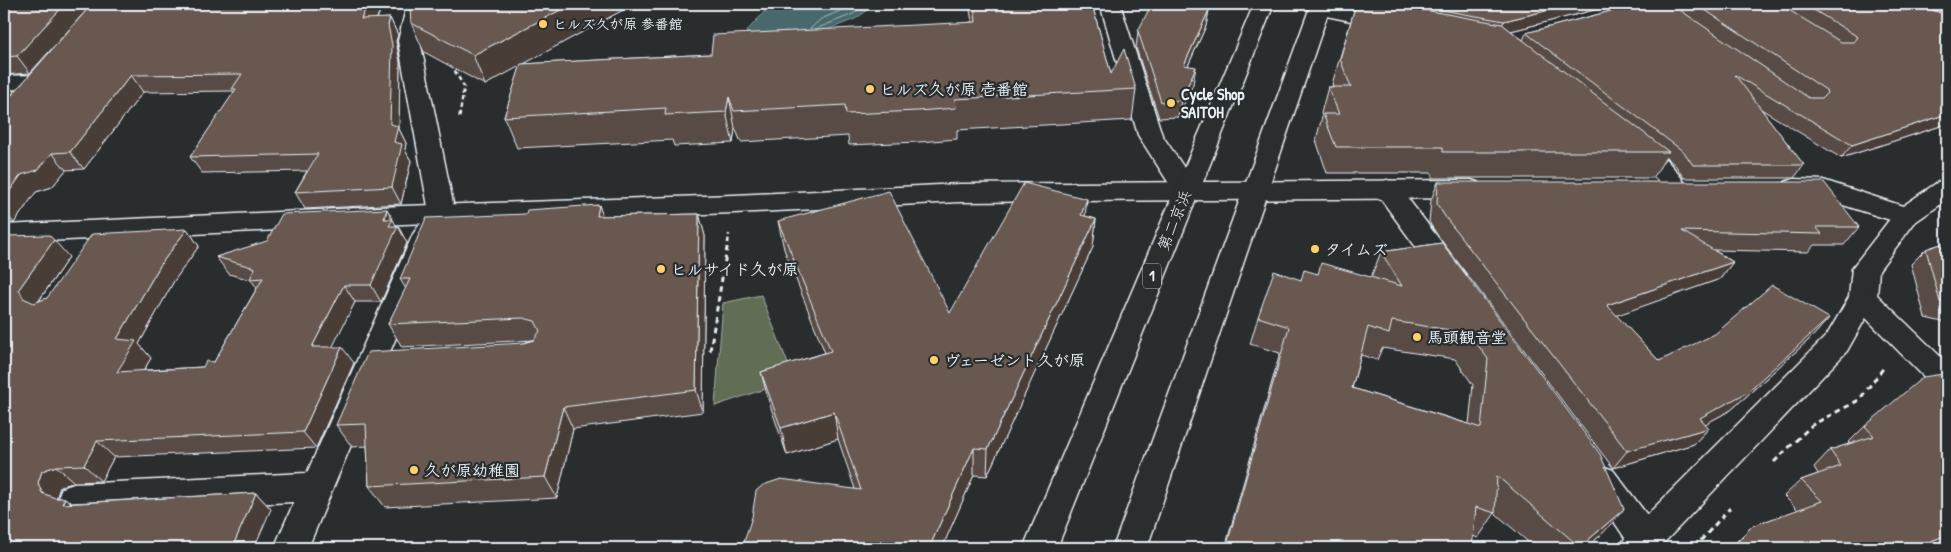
<svg xmlns="http://www.w3.org/2000/svg" width="1951" height="552" viewBox="0 0 1951 552" font-family="'Patrick Hand','Klee One',sans-serif">
  <rect width="100%" height="100%" fill="#2a2d2e"/>
  <filter id="ink" filterUnits="userSpaceOnUse"><feTurbulence type="fractalNoise" baseFrequency=".02" numOctaves="2"/><feDisplacementMap in="SourceGraphic" scale="10" xChannelSelector="R" yChannelSelector="G"/><feConvolveMatrix kernelMatrix="1 2 1 2 8 2 1 2 1" color-interpolation-filters="sRGB"/></filter>
  <g filter="url(#ink)">
    <path fill="#626d54" stroke="#a5afa6" d="M 761,295 L 794,379 L 715,406 L 723,303 Z"/>
    <path fill="#4a686c" stroke="#899fa4" d="M 777,4 L 871,4 L 865,12 L 855,19 L 819,33 L 753,35 L 746,32 L 766,10 Z"/>
    <g fill="none" stroke-linecap="round" stroke-linejoin="round">
      <path stroke="#a9bac0" stroke-width="1" d="M 818,28 L 853,14 L 865,4
        M 810,29 L 821,19 L 857,4"/>
      <defs>
        <path id="street" d="M 407,4 L 427,4 L 420,41 L 455,213 L 438,237 L 308,548 L 274,548 L 294,502 L 74,512 L 62,508 L 58,498 L 62,488 L 74,484 L 307,473 L 413,234 L 429,212 L 398,41 Z
          M 1100,4 L 1120,4 L 1162,135 L 1199,190 L 1195,196 L 1186,199 L 1177,196 L 1138,135 Z
          M 1324,4 L 1397,18 L 1400,23 L 1397,28 L 1389,29 L 1312,13 L 1308,9 L 1312,5 Z
          M 37,75 L 45,77 L 48,82 L 45,87 L 4,90 L 4,76 Z
          M 1630,137 C 1655,144 1675,167 1688,188 L 1684,194 L 1675,197 L 1666,194 L 1657,179 L 1621,151 L 1618,145 L 1621,139 Z
          M 1947,179 L 1947,200 L 1915,222 L 1879,270 L 1877,298 L 1847,351 L 1659,548 L 1620,548 L 1625,538 L 1586,480 L 1591,470 L 1602,466 L 1613,470 L 1647,515 L 1827,335 L 1849,297 L 1852,268 L 1897,210 L 1938,182 Z
          M 1387,180 L 1396,183 L 1462,269 L 1466,276 L 1462,283 L 1452,286 L 1442,283 L 1378,195 L 1374,189 L 1378,183 Z"/>
        <path id="secondary" d="M 1794,179 L 1823,180 L 1915,210 L 1919,216 L 1915,222 L 1906,225 L 1821,198 L 1785,194 L 1781,188 L 1785,182 Z
          M 1471,180 L 1480,183 L 1484,189 L 1480,195 L 1471,198 L 960,202 L 734,213 L 403,224 L 4,243 L 4,225 L 403,206 L 734,195 L 960,184 Z
          M 1863,288 L 1873,291 L 1947,363 L 1947,393 L 1936,389 L 1853,305 L 1849,298 L 1853,291 Z"/>
        <path id="highway" d="M 1254,4 L 1274,4 L 1057,548 L 1023,548 Z
          M 1311,4 L 1331,4 L 1147,548 L 1113,548 Z"/>
      </defs>
      <use href="#street" stroke="#e8f1f8" stroke-width="3"/>
      <use href="#secondary" stroke="#e8f1f8" stroke-width="3"/>
      <use href="#highway" stroke="#e8f1f8" stroke-width="3"/>
      <path stroke="#e8f1f8" stroke-width="2.5" stroke-dasharray="4.5 3" stroke-linecap="butt" d="M 451,64 L 464,87 L 459,120
        M 728,243 L 729,234"/>
      <path stroke="#e8f1f8" stroke-width="3" stroke-dasharray="5.5 4.5" stroke-linecap="butt" d="M 710,351 L 728,242
        M 1774,462 L 1812,425 L 1859,400 L 1885,366
        M 1694,548 L 1730,508"/>
      <use href="#street" fill="#2a2d2e" fill-rule="evenodd"/>
      <use href="#secondary" fill="#2a2d2e" fill-rule="evenodd"/>
      <use href="#highway" fill="#2a2d2e" fill-rule="evenodd"/>
    </g>
    <path fill="#594c45" stroke="#e8f1f8" fill-rule="evenodd" d="M 4,4 L 383,4 L 377,19 L 390,18 L 398,35 L 396,41 L 400,62 L 399,129 L 406,143 L 405,150 L 411,161 L 401,204 L 305,209 L 295,192 L 307,171 L 202,173 L 190,157 L 234,93 L 233,91 L 143,92 L 84,169 L 66,170 L 52,187 L 36,192 L 14,223 L 4,224 L 4,104 L 90,6 L 30,73 L 4,75 Z
      M 634,4 L 523,64 L 711,54 L 972,22 L 969,4 L 1092,4 L 1111,74 L 1136,89 L 1132,120 L 957,130 L 957,139 L 919,142 L 849,145 L 848,136 L 741,142 L 735,128 L 733,143 L 674,146 L 672,140 L 517,148 L 504,117 L 521,65 L 485,85 L 424,52 L 411,23 Z
      M 1356,4 L 1618,4 L 1511,31 L 1523,40 L 1526,33 L 1638,4 L 1912,4 L 1947,124 L 1841,158 L 1761,109 L 1804,165 L 1794,178 L 1684,178 L 1676,166 L 1666,157 L 1653,178 L 1432,178 L 1432,173 L 1327,173 L 1316,140 L 1322,117 L 1321,113 L 1328,87 L 1333,87 L 1332,84 Z
      M 1915,4 L 1947,4 L 1947,14 Z
      M 1209,10 L 1206,26 L 1188,66 L 1193,84 L 1178,117 L 1159,118 L 1136,48 L 1138,31 Z
      M 1438,182 L 1859,227 L 1844,245 L 1814,245 L 1808,252 L 1714,250 L 1733,262 L 1720,279 L 1616,315 L 1659,361 L 1829,318 L 1813,336 L 1731,410 L 1705,424 L 1709,428 L 1694,444 L 1613,468 L 1438,236 L 1429,222 L 1431,200 Z
      M 599,205 L 602,216 L 699,214 L 705,236 L 703,412 L 573,429 L 557,498 L 385,507 L 369,486 L 367,446 L 352,447 L 336,425 L 523,343 L 534,340 L 402,347 L 388,324 L 406,289 L 400,279 L 526,214 Z
      M 387,209 L 396,226 L 398,226 L 407,243 L 381,302 L 355,302 L 332,347 L 354,363 L 316,448 L 114,457 L 101,481 L 74,482 L 60,487 L 56,498 L 65,498 L 71,503 L 256,493 L 271,509 L 4,548 L 4,236 L 69,257 L 39,301 L 47,298 L 187,229 L 199,246 L 174,281 L 139,344 L 151,358 L 144,370 L 203,367 L 214,362 L 257,288 L 251,280 L 229,274 L 216,257 Z
      M 1085,216 L 1096,219 L 1093,247 L 987,476 L 974,475 L 942,548 L 742,548 L 855,489 L 838,439 L 787,455 L 768,399 L 761,372 L 825,353 L 784,249 L 778,221 L 950,313 Z
      M 1947,242 L 1947,323 L 1925,318 L 1911,264 L 1926,249 Z
      M 1442,243 L 1603,533 L 1586,548 L 1535,548 L 1495,513 L 1478,538 L 1473,536 L 1472,548 L 1225,548 L 1280,353 L 1250,344 L 1258,317 L 1301,279 L 1317,274 L 1371,277 L 1381,252 ZM 1382,348 L 1455,359 L 1473,385 L 1469,424 L 1352,388 L 1361,355 L 1377,360 Z
      M 1947,378 L 1947,543 L 1933,548 L 1730,548 L 1752,526 L 1798,510 L 1784,496 L 1801,480 L 1818,474 L 1814,467 L 1830,450 L 1849,444 L 1848,443 L 1865,426 Z"/>
    <path fill="#493e38" stroke="#e8f1f8" d="M 65,4 L 92,4 L 30,73 L 17,56 Z
      M 368,4 L 383,4 L 369,36 L 361,19 Z
      M 572,4 L 634,4 L 485,85 L 473,55 Z
      M 1574,4 L 1618,4 L 1499,34 L 1504,21 Z
      M 1209,10 L 1206,26 L 1181,81 L 1184,65 Z
      M 390,18 L 398,35 L 396,41 L 400,62 L 399,129 L 406,143 L 405,150 L 411,161 L 401,204 L 392,187 L 394,142 L 390,124 L 388,25 Z
      M 1196,67 L 1193,84 L 1178,117 L 1181,100 Z
      M 131,75 L 143,92 L 84,169 L 70,152 Z
      M 4,80 L 14,92 L 4,103 Z
      M 729,97 L 735,128 L 733,143 L 726,112 Z
      M 1947,114 L 1947,124 L 1841,158 L 1852,145 Z
      M 52,153 L 66,170 L 52,187 L 36,192 L 14,223 L 4,211 L 4,199 L 21,175 Z
      M 1087,199 L 1084,227 L 1081,215 Z
      M 599,205 L 607,228 L 597,216 Z
      M 387,209 L 397,227 L 398,226 L 407,243 L 381,302 L 371,285 Z
      M 699,214 L 705,236 L 703,412 L 696,390 Z
      M 1096,219 L 1093,247 L 987,476 L 988,449 Z
      M 187,229 L 199,246 L 174,281 L 139,344 L 151,358 L 133,388 L 117,372 L 117,339 L 161,264 Z
      M 54,240 L 69,257 L 35,306 L 23,298 L 19,289 Z
      M 1733,262 L 1720,279 L 1595,323 L 1607,305 Z
      M 344,285 L 355,302 L 324,364 L 312,347 Z
      M 1829,318 L 1813,336 L 1731,410 L 1687,434 L 1709,428 L 1694,444 L 1613,468 L 1627,451 L 1700,418 Z
      M 342,347 L 354,363 L 316,448 L 303,432 Z
      M 563,407 L 573,429 L 557,498 L 545,477 Z
      M 834,412 L 838,439 L 787,455 L 781,428 Z
      M 97,441 L 114,457 L 101,481 L 84,465 Z
      M 974,448 L 974,475 L 942,548 L 929,548 Z
      M 56,466 L 74,482 L 60,487 L 56,499 L 42,493 L 38,483 L 42,471 Z
      M 256,493 L 271,509 L 254,548 L 232,548 Z
      M 65,498 L 83,513 L 62,504 Z
      M 1624,509 L 1603,533 L 1586,548 L 1579,548 Z
      M 1947,535 L 1947,543 L 1933,548 L 1912,548 Z"/>
    <path fill="#685850" stroke="#e8f1f8" fill-rule="evenodd" d="M 4,4 L 65,4 L 17,56 L 4,57 Z
      M 92,4 L 368,4 L 361,19 L 390,18 L 388,25 L 392,45 L 390,124 L 398,126 L 394,142 L 402,144 L 392,187 L 295,192 L 318,154 L 190,157 L 236,89 L 232,89 L 242,74 L 131,75 L 70,152 L 52,153 L 38,170 L 21,175 L 4,199 L 4,104 Z
      M 419,4 L 572,4 L 473,55 L 411,23 L 410,8 Z
      M 974,4 L 1092,4 L 1111,74 L 1124,49 L 1136,89 L 955,99 L 956,108 L 918,111 L 846,114 L 845,105 L 734,111 L 729,97 L 726,112 L 665,115 L 666,108 L 504,117 L 521,64 L 711,54 L 713,35 L 976,22 Z
      M 1164,4 L 1180,4 L 1209,10 L 1184,65 L 1196,67 L 1181,100 L 1161,102 L 1138,31 L 1149,9 Z
      M 1356,4 L 1391,4 L 1502,24 L 1669,152 L 1443,152 L 1443,147 L 1336,147 L 1323,114 L 1339,114 L 1328,87 L 1351,87 L 1340,59 Z
      M 1408,4 L 1574,4 L 1504,21 Z
      M 1638,4 L 1671,4 L 1809,98 L 1822,98 L 1827,93 L 1826,90 L 1696,4 L 1779,4 L 1841,42 L 1854,42 L 1858,37 L 1804,4 L 1912,4 L 1947,15 L 1947,114 L 1852,145 L 1735,75 L 1804,165 L 1693,165 L 1684,152 L 1526,33 Z
      M 1438,182 L 1824,182 L 1859,227 L 1816,227 L 1822,234 L 1682,231 L 1733,262 L 1607,305 L 1659,361 L 1715,334 L 1772,285 L 1829,318 L 1746,393 L 1700,418 L 1709,428 L 1627,451 L 1446,218 L 1437,204 Z
      M 1024,183 L 1087,199 L 1081,215 L 1096,219 L 988,449 L 974,448 L 929,548 L 742,548 L 752,517 L 756,491 L 763,485 L 781,479 L 861,490 L 834,412 L 781,428 L 761,372 L 831,351 L 778,221 L 889,191 L 950,313 Z
      M 599,205 L 597,216 L 699,214 L 696,390 L 563,407 L 545,477 L 369,486 L 366,424 L 336,425 L 368,352 L 523,343 L 534,340 L 540,331 L 535,321 L 523,318 L 388,324 L 410,279 L 400,279 L 426,218 L 526,214 L 527,210 Z
      M 387,209 L 384,219 L 393,219 L 389,226 L 398,226 L 371,285 L 344,285 L 312,347 L 342,347 L 303,432 L 97,441 L 84,465 L 56,466 L 42,471 L 38,483 L 42,493 L 55,498 L 65,498 L 62,504 L 256,493 L 232,548 L 4,548 L 4,236 L 49,235 L 54,240 L 19,289 L 23,298 L 34,303 L 47,298 L 92,234 L 187,229 L 161,264 L 117,339 L 136,341 L 117,372 L 203,367 L 206,361 L 214,362 L 263,278 L 250,279 L 255,268 L 216,257 L 267,241 L 282,214 Z
      M 1947,242 L 1947,304 L 1940,302 L 1926,249 Z
      M 1442,243 L 1600,454 L 1624,509 L 1580,547 L 1497,476 L 1495,513 L 1476,507 L 1472,548 L 1226,548 L 1289,327 L 1258,317 L 1274,271 L 1301,280 L 1304,270 L 1318,274 L 1321,263 L 1402,286 L 1381,252 ZM 1392,321 L 1469,333 L 1488,359 L 1481,428 L 1352,388 L 1368,327 L 1389,334 Z
      M 1943,374 L 1947,378 L 1947,535 L 1912,548 L 1732,548 L 1752,526 L 1822,501 L 1801,480 L 1841,466 L 1830,450 L 1874,436 L 1865,426 L 1923,377 Z"/>
  </g>
  <g fill="#ffd166" stroke="#2a2d2e" stroke-width="2">
    <circle cx="543" cy="24" r="5"/>
    <circle cx="870" cy="89" r="5"/>
    <circle cx="1171" cy="103" r="5"/>
    <circle cx="1315" cy="249" r="5"/>
    <circle cx="661" cy="269" r="5"/>
    <circle cx="1417" cy="337" r="5"/>
    <circle cx="934" cy="360" r="5"/>
    <circle cx="414" cy="470" r="5"/>
  </g>
  <g text-anchor="middle" stroke-width="4.5" stroke-linejoin="round" paint-order="stroke">
    <g font-size="14" font-weight="bold" fill="#e8f1f8" stroke="#2a2d2e" text-anchor="start">
      <text x="553" y="29">ヒルズ久が原 参番館</text>
    </g>
    <rect fill="#2a2d2e" stroke="#afb6bb" stroke-width="1" x="1143" y="263.5" width="18" height="25" rx="4"/>
    <g font-size="15" font-weight="bold" fill="#e8f1f8">
      <text x="1152" y="281">1</text>
    </g>
    <g font-size="16" font-weight="bold" fill="#e8f1f8" stroke="#2a2d2e" text-anchor="start">
      <text x="880" y="95">ヒルズ久が原 壱番館</text>
      <text x="1181" y="100">Cycle Shop<tspan x="1181" dy="18">SAITOH</tspan></text>
      <text x="1325" y="255">タイムズ</text>
      <text x="671" y="275">ヒルサイド久が原</text>
      <text x="1427" y="343">馬頭観音堂</text>
      <text x="944" y="366">ヴェーゼント久が原</text>
      <text x="424" y="476">久が原幼稚園</text>
    </g>
    <g font-size="16" fill="#e8f1f8" stroke="#2a2d2e">
      <text transform="translate(1174 220) rotate(-68)" y="6">第二京浜</text>
    </g>
  </g>
  <rect width="1951" height="552" fill="none" stroke="#2a2d2e" stroke-width="20"/>
  <rect x="10" y="10" width="1931" height="532" fill="none" stroke="#e8f1f8" stroke-width="2" filter="url(#ink)"/>
</svg>
